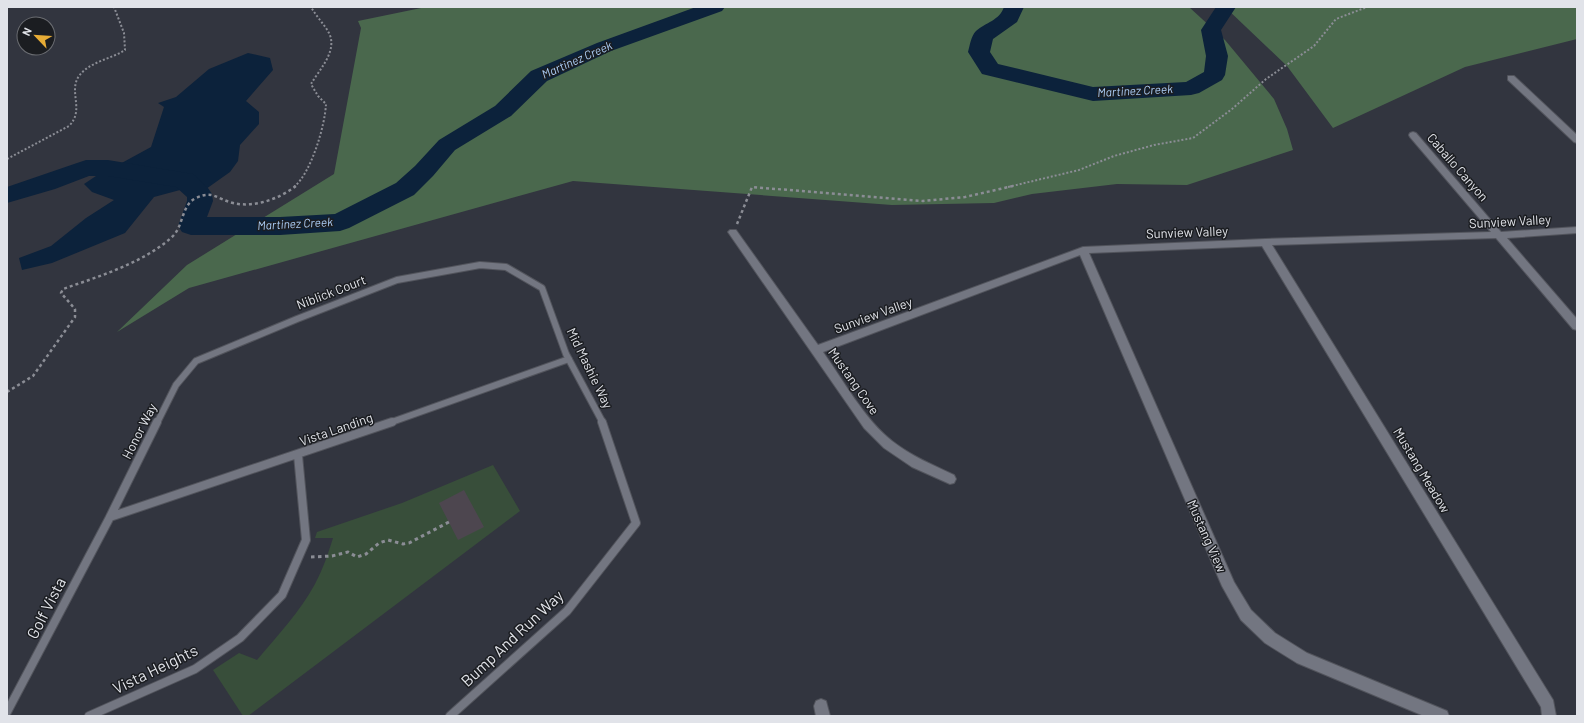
<svg xmlns="http://www.w3.org/2000/svg" width="1584" height="723" viewBox="0 0 1584 723" font-family="Barlow,sans-serif">
  <rect width="100%" height="100%" fill="#32353f"/>
  <path fill="#384e3a" d="M 493,465 L 520,511 L 248,716 L 243,716 L 213,670 L 239,653 L 257,660 C 277,636 300,612 315,584 C 323,569 328,554 333,538 L 315,538 L 317,532 L 402,503 Z"/>
  <path fill="#4a684d" d="M 426,7 L 1189,7 L 1225,40 L 1274,99 L 1287,129 L 1293,150 L 1187,185 L 1117,184 L 1032,194 L 994,203 L 892,205 L 573,181 L 189,288 L 117,332 L 187,265 L 334,174 L 361,28 L 358,21 Z
    M 1225,7 L 1577,7 L 1577,39 L 1465,67 L 1333,128 L 1287,66 Z"/>
  <path fill="#0c223b" d="M 248,53 L 270,58 L 273,70 L 246,101 L 259,112 L 259,124 L 240,145 L 238,161 L 230,172 L 199,194 L 180,190 L 154,197 L 125,233 L 52,263 L 22,270 L 19,258 L 51,246 L 86,218 L 114,200 L 92,192 L 84,184 L 108,168 L 118,165 L 151,147 L 164,107 L 158,103 L 176,97 L 209,69 Z"/>
  <g fill="none" stroke-linecap="round" stroke-linejoin="round">
    <path fill="#0c223b" fill-rule="evenodd" d="M 696,7 L 725,7 L 722,11 L 611,51 L 547,81 L 511,116 L 455,150 L 433,176 L 414,195 L 349,228 L 340,231 L 280,235 L 191,235 L 182,232 L 178,226 L 187,201 L 187,197 L 176,187 L 108,176 L 89,176 L 55,189 L 7,203 L 7,187 L 77,163 L 86,160 L 108,160 L 193,174 L 208,188 L 212,194 L 213,201 L 207,217 L 280,217 L 335,214 L 396,183 L 415,166 L 439,140 L 495,106 L 531,71 L 597,43 Z
      M 1004,7 L 1024,7 L 1017,22 L 993,39 L 990,52 L 998,64 L 1093,87 L 1186,82 L 1204,72 L 1206,56 L 1201,30 L 1216,7 L 1236,7 L 1221,30 L 1228,56 L 1225,75 L 1222,80 L 1199,93 L 1191,95 L 1093,101 L 982,74 L 968,52 C 970,45 971,36 976,31 C 986,22 999,21 1004,7 Z"/>
  </g>
  <path fill="#4d464f" d="M 464,490 L 484,527 L 458,540 L 439,503 Z"/>
  <g fill="none" stroke-linecap="round" stroke-linejoin="round">
    <defs>
      <path id="service-far1" d="M 157,423 L 176,385 L 196,361 L 297,319 L 397,280 L 480,265 L 506,267 L 542,288 L 566,354 L 603,423
        M 389,423 L 569,359"/>
      <path id="service" d="M 110,517 L 392,422
        M 7,712 L 110,517 L 157,422
        M 89,716 L 195,669 L 240,638 L 282,595 L 306,540 L 298,455
        M 450,716 L 567,611 L 636,523 L 602,422"/>
      <path id="minor" d="M 1508,76 L 1514,76 L 1577,135 L 1577,143 L 1574,142 L 1508,80 Z
        M 1413,132 L 1416,133 L 1501,232 L 1577,227 L 1577,233 L 1507,238 L 1577,319 L 1577,330 L 1573,329 L 1496,238 L 1272,245 L 1553,700 L 1556,716 L 1542,716 L 1541,707 L 1262,246 L 1089,253 L 1234,582 L 1251,610 L 1275,633 L 1307,653 L 1447,711 L 1449,716 L 1424,716 L 1297,663 L 1265,643 L 1241,620 L 1222,586 L 1080,255 L 823,352 C 843,380 865,420 892,441 C 911,456 933,465 954,475 L 956,479 L 954,483 L 950,484 L 912,467 L 884,448 L 864,428 L 728,232 L 730,230 L 736,230 L 818,345 L 1083,247 L 1265,239 L 1491,232 L 1410,137 L 1409,135 L 1410,133 Z
        M 821,699 L 826,701 L 830,716 L 816,716 L 814,706 L 816,701 Z"/>
    </defs>
    <use href="#service-far1" stroke="#52545c" stroke-width="8"/>
    <use href="#service" stroke="#52545c" stroke-width="10"/>
    <use href="#minor" stroke="#52545c" stroke-width="2"/>
    <path stroke="#8b8d95" stroke-width="2" stroke-dasharray="2 2" stroke-linecap="butt" d="M 7,159 L 69,126 C 85,110 68,92 79,76 C 89,62 111,59 125,50 L 124,33 L 114,7
      M 294,187 C 311,173 325,126 326,104 L 318,96 L 311,84 C 319,70 338,51 329,33 C 324,24 316,16 311,7
      M 1008,187 L 1079,170 L 1114,156 L 1154,145 L 1193,138 L 1232,109 L 1266,79 L 1314,46 L 1336,19 L 1367,7"/>
    <path stroke="#8b8d95" stroke-width="2.5" stroke-dasharray="3 3" stroke-linecap="butt" d="M 737,224 L 752,187 L 923,201 L 965,197 L 1013,186
      M 7,392 L 33,376 L 75,317 L 75,309 L 61,293 L 63,289 C 100,276 143,263 172,237 C 184,226 181,205 196,198 C 213,190 217,199 233,203 C 254,208 279,199 296,186"/>
    <path stroke="#8b8d95" stroke-width="3" stroke-dasharray="3.5 3.5" stroke-linecap="butt" d="M 311,557 L 332,556 L 348,552 L 357,557 L 366,554 L 379,543 L 388,540 L 403,544 L 409,543 L 449,522"/>
    <use href="#service-far1" stroke="#737681" stroke-width="6"/>
    <use href="#service" stroke="#737681" stroke-width="8"/>
    <use href="#minor" fill="#737681" fill-rule="evenodd"/>
  </g>
  <g text-anchor="middle" stroke-width="3" stroke-linejoin="round" paint-order="stroke">
    <g font-size="12" font-style="italic" fill="#accef7" stroke="#1b1d21">
      <text transform="translate(577 60) rotate(-24)" y="4">Martinez Creek</text>
      <text transform="translate(1135 91) rotate(-3)" y="4">Martinez Creek</text>
      <text transform="translate(295 224) rotate(-3)" y="4">Martinez Creek</text>
    </g>
    <g font-size="13" fill="#e1e3e9" stroke="#1b1d21">
      <text transform="translate(1458 167) rotate(49)" y="5">Caballo Canyon</text>
      <text transform="translate(1510 221) rotate(-3)" y="5">Sunview Valley</text>
      <text transform="translate(1187 232) rotate(-2)" y="5">Sunview Valley</text>
      <text transform="translate(331 292) rotate(-21)" y="5">Niblick Court</text>
      <text transform="translate(873 315) rotate(-20)" y="5">Sunview Valley</text>
      <text transform="translate(590 368) rotate(64)" y="5">Mid Mashie Way</text>
      <text transform="translate(854 381) rotate(55)" y="5">Mustang Cove</text>
      <text transform="translate(336 429) rotate(-19)" y="5">Vista Landing</text>
      <text transform="translate(139 431) rotate(-63)" y="5">Honor Way</text>
      <text transform="translate(1422 470) rotate(59)" y="5">Mustang Meadow</text>
      <text transform="translate(1207 536) rotate(66)" y="5">Mustang View</text>
    </g>
    <g font-size="16" fill="#e1e3e9" stroke="#1b1d21">
      <text transform="translate(46 608) rotate(-63)" y="6">Golf Vista</text>
      <text transform="translate(512 638) rotate(-43)" y="6">Bump And Run Way</text>
      <text transform="translate(155 669) rotate(-26)" y="6">Vista Heights</text>
    </g>
  </g>
  <rect width="1584" height="723" fill="none" stroke="#e1e3e9" stroke-width="16"/>
  <g transform="translate(36 36) rotate(295)"><circle r="19" fill="#1b1d21" stroke="#6a6c71"/>
  <path d="M0-3L7 15L0 10L-7 15Z" fill="#e7ac36"/>
  <text y="-6" font-size="11" font-weight="bold" text-anchor="middle" fill="#e1e3e9">N</text>
  </g>
</svg>
